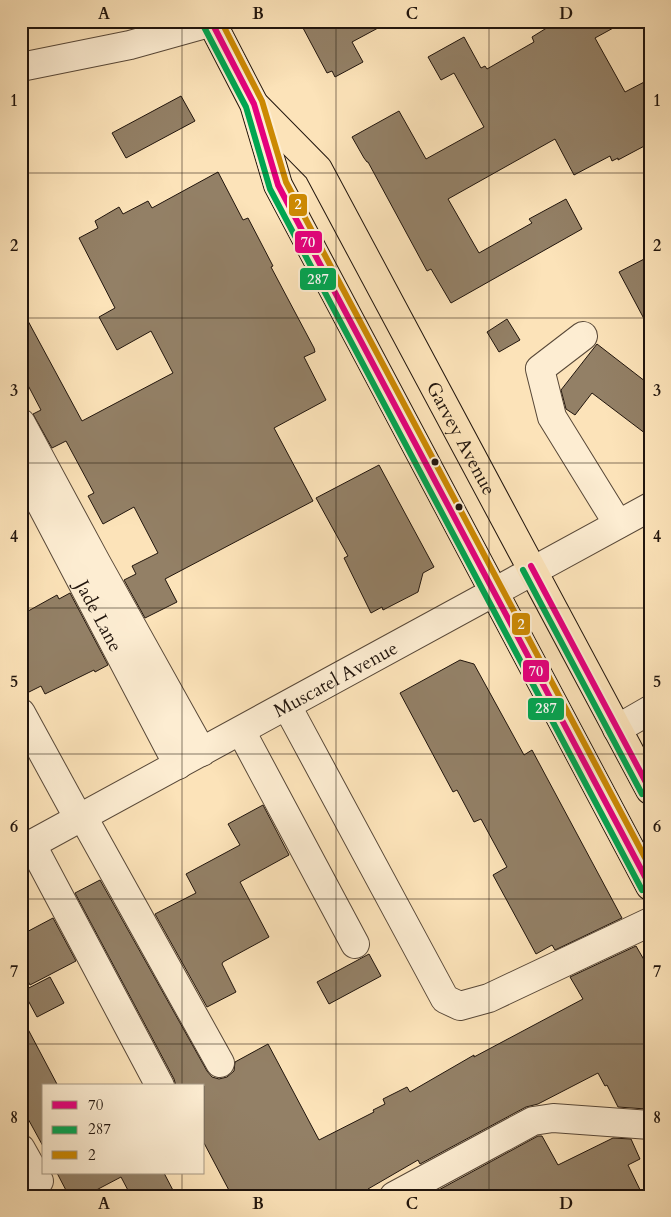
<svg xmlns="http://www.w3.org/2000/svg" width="671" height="1217" viewBox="0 0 671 1217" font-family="Cardo,serif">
  <rect width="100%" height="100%" fill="#fce3b9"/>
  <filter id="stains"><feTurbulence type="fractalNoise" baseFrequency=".004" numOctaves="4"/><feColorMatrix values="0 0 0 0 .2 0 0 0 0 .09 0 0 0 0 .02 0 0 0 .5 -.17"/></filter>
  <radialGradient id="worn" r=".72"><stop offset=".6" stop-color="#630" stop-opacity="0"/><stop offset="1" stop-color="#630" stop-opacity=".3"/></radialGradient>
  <path fill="#938066" stroke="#21150d" d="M 315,21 L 391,21 L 352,42 L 363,62 L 335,77 L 332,71 L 327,73 L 303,28 Z
    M 558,21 L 626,21 L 595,38 L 625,92 L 650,79 L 650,143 L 618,160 L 618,158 L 612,161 L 610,156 L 574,175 L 555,139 L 448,199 L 479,253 L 532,223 L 529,219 L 566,199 L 582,229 L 451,303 L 431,269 L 427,271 L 368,162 L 367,162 L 364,158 L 352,137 L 399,111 L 426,159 L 484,127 L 454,73 L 441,80 L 428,57 L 464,37 L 481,68 L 485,66 L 487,69 L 534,42 L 532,37 Z
    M 181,96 L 195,121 L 126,158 L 112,133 Z
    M 218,172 L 243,220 L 248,218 L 273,266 L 271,267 L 314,348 L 315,352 L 304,357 L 326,400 L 274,428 L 313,501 L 165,579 L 177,602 L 145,618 L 124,580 L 136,574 L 132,566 L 158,553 L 134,507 L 103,524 L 88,496 L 94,493 L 66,441 L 52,448 L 33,414 L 41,410 L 21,372 L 21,308 L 82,421 L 173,373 L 151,331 L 117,350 L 99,317 L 115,308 L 79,238 L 98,228 L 95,221 L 119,207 L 123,214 L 148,201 L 152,208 Z
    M 650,256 L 650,330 L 619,272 Z
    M 507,319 L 520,340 L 499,352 L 487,332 Z
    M 597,344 L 650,385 L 650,437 L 592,393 L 575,415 L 566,409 L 561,390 Z
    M 379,465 L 434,567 L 423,573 L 418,592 L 383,610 L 382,607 L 371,613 L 344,558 L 348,556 L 316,498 Z
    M 70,593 L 108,665 L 95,672 L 94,670 L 45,694 L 41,686 L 21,696 L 21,615 L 57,595 L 59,599 Z
    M 460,660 L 474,664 L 524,755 L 532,750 L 622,918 L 555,950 L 552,945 L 536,954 L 493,875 L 507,867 L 481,819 L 474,822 L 457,790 L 453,792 L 400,693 Z
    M 263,805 L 289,855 L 240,882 L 269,937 L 223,962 L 222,964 L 236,992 L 207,1007 L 155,914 L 196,893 L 186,874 L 240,845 L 228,824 Z
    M 100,880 L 207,1071 L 212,1077 L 219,1079 L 227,1077 L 234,1071 L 235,1062 L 268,1044 L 319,1140 L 374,1112 L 373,1110 L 385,1104 L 383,1099 L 407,1087 L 410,1092 L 474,1055 L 474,1057 L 583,999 L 570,977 L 636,946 L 650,970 L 650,1107 L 646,1109 L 618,1107 L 607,1085 L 605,1086 L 598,1073 L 538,1104 L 526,1107 L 420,1164 L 418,1160 L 368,1189 L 372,1196 L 232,1196 L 204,1143 L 204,1086 L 176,1086 L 174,1079 L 75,893 Z
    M 53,918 L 76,961 L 30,985 L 21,968 L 21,935 Z
    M 369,954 L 381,976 L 329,1004 L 317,982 Z
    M 50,977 L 64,1003 L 37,1017 L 23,991 Z
    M 21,1016 L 58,1086 L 44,1086 L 44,1148 L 21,1106 Z
    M 538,1136 L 542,1136 L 558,1165 L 613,1138 L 631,1139 L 640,1159 L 628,1165 L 643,1196 L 437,1196 L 435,1192 Z
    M 57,1173 L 164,1173 L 176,1196 L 131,1196 L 121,1177 L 85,1196 L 69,1196 Z"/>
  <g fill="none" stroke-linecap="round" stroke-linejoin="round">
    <defs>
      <g id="minor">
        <path d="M 21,67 L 130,45 L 216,21"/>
        <path d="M 583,336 L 540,369 L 552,417 L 618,524"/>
        <path d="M 21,423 L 96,562 L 202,752"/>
        <path id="s1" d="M 21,466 L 178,765"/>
        <path d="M 287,706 L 445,999 L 460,1006 L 489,998 L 650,922"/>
        <path d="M 21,713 L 79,819"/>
        <path d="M 617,729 L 650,710"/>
        <path d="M 241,731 L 355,944"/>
        <path d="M 83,817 L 220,1063"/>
        <path d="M 32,845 L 160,1086"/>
        <path id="s2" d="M 21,850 L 650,507"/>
        <path d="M 21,1149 L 39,1181"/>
        <path d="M 394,1196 L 533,1121 L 553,1118 L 650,1125"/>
      </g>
      <g id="major">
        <path d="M 211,21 L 254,104 L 278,185 L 650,886"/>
        <path id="s3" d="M 257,107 L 318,169 L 650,790"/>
      </g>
    </defs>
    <use href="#minor" stroke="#584838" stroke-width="30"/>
    <use href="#major" stroke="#21150d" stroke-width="30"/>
    <use href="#minor" stroke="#fdedd2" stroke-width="28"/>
    <use href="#major" stroke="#fce3b9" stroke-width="28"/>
    <defs>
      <path id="bus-1" d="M 211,21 L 254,104 L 278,185 L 650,886
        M 531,566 L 650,790"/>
      <path id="bus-2" d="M 203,25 L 246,107 L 270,189 L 642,890
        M 523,570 L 642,794"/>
      <path id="bus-3" d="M 221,21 L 262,101 L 286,182 L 650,867"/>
    </defs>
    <use href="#bus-1" stroke="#fdedd2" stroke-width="10"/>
    <use href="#bus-2" stroke="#fdedd2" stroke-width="10"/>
    <use href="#bus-3" stroke="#fdedd2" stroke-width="10"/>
    <use href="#bus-1" stroke="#e5007d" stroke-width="6"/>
    <use href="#bus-2" stroke="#00a651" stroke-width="6"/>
    <use href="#bus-3" stroke="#cc8903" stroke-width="6"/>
  </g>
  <path fill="none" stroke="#21150d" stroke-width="1" stroke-opacity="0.55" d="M 182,21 L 182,1086M 336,21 L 336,1196M 489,21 L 489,1196M 21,173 L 650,173M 21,318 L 650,318M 21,463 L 650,463M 21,608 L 650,608M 21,754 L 650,754M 21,899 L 650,899M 21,1044 L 650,1044M 182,1173 L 182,1196"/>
  <g fill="#21150d" stroke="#fdedd2" stroke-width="2">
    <circle cx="435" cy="462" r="4.5"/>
    <circle cx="459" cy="507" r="4.5"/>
  </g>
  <g text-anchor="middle" stroke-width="4" stroke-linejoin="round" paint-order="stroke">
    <g font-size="19" fill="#21150d" stroke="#fdedd2">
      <text dy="7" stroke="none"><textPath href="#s3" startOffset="392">Garvey Avenue</textPath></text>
      <text dy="7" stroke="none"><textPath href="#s1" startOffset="169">Jade Lane</textPath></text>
      <text dy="7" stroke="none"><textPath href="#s2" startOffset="358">Muscatel Avenue</textPath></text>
    </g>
  </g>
  <g stroke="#fdedd2" stroke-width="2">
    <rect x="288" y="193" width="20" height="24" rx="5" fill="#cc8903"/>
    <rect x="294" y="230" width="29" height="24" rx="5" fill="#e5007d"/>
    <rect x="299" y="267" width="38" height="24" rx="5" fill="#00a651"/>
    <rect x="511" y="612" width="20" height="24" rx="5" fill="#cc8903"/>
    <rect x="522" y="659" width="28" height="24" rx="5" fill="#e5007d"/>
    <rect x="527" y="697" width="38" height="24" rx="5" fill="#00a651"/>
  </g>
  <g font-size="14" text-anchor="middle" font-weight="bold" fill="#fff">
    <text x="298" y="209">2</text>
    <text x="308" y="247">70</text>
    <text x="318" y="284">287</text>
    <text x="521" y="629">2</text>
    <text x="536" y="676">70</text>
    <text x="546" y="713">287</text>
  </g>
  <rect width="671" height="1217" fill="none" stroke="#fce3b9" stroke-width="55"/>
  <rect x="42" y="1084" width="162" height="90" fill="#fdedd2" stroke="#a59783"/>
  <rect x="52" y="1101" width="25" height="8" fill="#e5007d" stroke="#a59783"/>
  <text x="88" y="1110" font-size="15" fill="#21150d">70</text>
  <rect x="52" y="1126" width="25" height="8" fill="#00a651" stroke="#a59783"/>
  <text x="88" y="1134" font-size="15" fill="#21150d">287</text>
  <rect x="52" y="1151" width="25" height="8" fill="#cc8903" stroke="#a59783"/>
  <text x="88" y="1160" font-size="15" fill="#21150d">2</text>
  <rect x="28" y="28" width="616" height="1162" fill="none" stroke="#21150d" stroke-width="2"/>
  <g font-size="16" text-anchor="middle" font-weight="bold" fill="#21150d">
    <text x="104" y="19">A</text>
    <text x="258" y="19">B</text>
    <text x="412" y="19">C</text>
    <text x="566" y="19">D</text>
    <text x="14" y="106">1</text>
    <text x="657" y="106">1</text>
    <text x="14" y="251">2</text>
    <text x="657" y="251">2</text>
    <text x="14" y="396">3</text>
    <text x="657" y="396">3</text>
    <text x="14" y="542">4</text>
    <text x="657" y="542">4</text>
    <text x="14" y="687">5</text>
    <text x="657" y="687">5</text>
    <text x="14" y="832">6</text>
    <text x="657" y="832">6</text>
    <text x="14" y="977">7</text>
    <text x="657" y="977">7</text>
    <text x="14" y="1123">8</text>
    <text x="657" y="1123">8</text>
    <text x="104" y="1209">A</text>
    <text x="258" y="1209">B</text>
    <text x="412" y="1209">C</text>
    <text x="566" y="1209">D</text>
  </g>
  <rect width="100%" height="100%" filter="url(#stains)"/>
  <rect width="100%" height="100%" fill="url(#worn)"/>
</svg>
